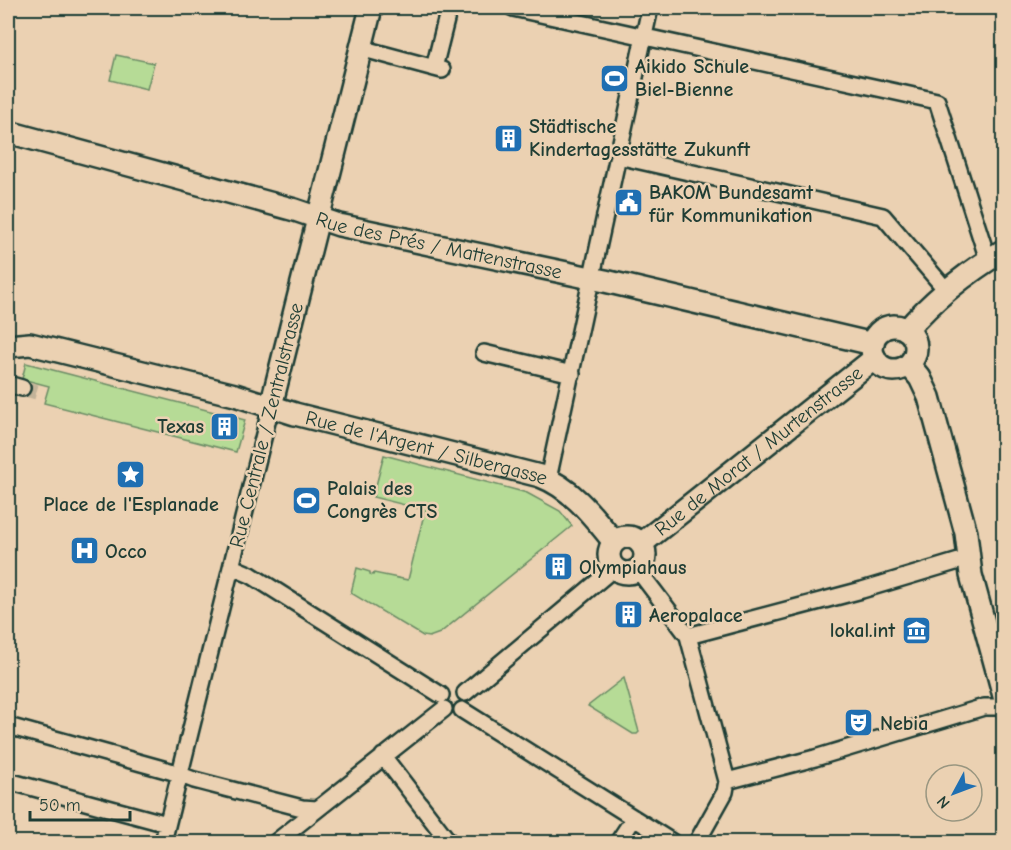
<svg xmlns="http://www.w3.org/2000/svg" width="1011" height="850" viewBox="0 0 1011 850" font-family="'Comic Neue',sans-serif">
  <rect width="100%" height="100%" fill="#ebd1b2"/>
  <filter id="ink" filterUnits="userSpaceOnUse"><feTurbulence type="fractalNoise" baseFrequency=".0167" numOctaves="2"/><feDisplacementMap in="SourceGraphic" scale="12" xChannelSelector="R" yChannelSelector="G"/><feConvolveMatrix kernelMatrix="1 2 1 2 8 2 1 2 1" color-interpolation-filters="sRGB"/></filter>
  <g filter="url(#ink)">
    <path fill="#eac7ad" d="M 992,8 L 1003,8 L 1003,49 Z"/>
    <path fill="#b6db96" stroke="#6a8c65" stroke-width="1.5" d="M 116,55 L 154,63 L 147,89 L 110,80 Z
      M 26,363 L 245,420 L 236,452 L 44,403 L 49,386 L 22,379 Z
      M 384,455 L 527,493 L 560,511 L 572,526 L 440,633 L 429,637 L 423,636 L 351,593 L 357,568 L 370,572 L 370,574 L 373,575 L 374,573 L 408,580 L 425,510 L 373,497 Z
      M 624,678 L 639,732 L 637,734 L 633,734 L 588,706 Z"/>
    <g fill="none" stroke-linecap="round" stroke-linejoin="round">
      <path stroke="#c2b399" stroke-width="15" stroke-dasharray="15 8" stroke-linecap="butt" d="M 22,388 L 44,394"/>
      <defs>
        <path id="street" d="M 513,8 L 937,101 L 988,260
          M 360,48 L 442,70
          M 434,68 L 449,8
          M 618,156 L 883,216 L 947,291
          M 484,353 L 572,374
          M 8,384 L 22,388
          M 548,479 L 650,8
          M 232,567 L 251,575 L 441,695
          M 638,570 L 688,636 L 727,781 L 725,792 L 697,842
          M 688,636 L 862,590 L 969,558
          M 465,693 L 614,568
          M 462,710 L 672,842
          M 8,726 L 170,771 L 194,780 L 302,808 L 317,809
          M 383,756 L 449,842
          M 8,781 L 167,824
          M 727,781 L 815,758 L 984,707 L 1004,707
          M 163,842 L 271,406
          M 276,842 L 444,709
          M 618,842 L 634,818"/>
        <g id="secondary">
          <path id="s1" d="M 8,132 L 295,210 L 339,225 L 605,281 L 873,344"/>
          <circle cx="894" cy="348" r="22"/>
          <path d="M 907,330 C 934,298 968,272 1004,250"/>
          <path id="s2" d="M 8,346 L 30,344 L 235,395 L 295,414 L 540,476 C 572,488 593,516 614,542"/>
          <path d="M 909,365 L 920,378 L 929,397 L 966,533 L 971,575 L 1004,696"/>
          <path d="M 271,406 L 371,8"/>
          <circle cx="627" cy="555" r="18"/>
          <path id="s3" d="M 641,544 L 875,358"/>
        </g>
      </defs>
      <use href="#street" stroke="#1f3d34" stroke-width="20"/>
      <use href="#secondary" stroke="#1f3d34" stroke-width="26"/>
      <use href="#street" stroke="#ebd1b2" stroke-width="15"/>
      <use href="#secondary" stroke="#ebd1b2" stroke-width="21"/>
    </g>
  </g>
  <defs>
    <symbol id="stadium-square" viewBox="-11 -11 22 22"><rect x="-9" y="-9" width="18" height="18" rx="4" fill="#1f6fb2" stroke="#ebd1b2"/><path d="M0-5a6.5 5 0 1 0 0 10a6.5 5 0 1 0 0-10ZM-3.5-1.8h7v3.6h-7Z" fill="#fff"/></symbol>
    <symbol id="building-square" viewBox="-11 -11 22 22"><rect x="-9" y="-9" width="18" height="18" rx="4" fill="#1f6fb2" stroke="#ebd1b2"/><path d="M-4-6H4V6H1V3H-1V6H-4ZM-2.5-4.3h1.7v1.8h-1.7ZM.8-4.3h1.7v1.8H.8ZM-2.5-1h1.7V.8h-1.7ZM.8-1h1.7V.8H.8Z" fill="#fff"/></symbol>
    <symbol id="civic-square" viewBox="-11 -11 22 22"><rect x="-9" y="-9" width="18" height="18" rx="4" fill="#1f6fb2" stroke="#ebd1b2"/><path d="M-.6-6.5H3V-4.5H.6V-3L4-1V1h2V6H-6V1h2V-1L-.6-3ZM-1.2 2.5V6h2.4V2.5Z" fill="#fff"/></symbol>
    <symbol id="sight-square" viewBox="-11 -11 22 22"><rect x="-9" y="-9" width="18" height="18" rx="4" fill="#1f6fb2" stroke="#ebd1b2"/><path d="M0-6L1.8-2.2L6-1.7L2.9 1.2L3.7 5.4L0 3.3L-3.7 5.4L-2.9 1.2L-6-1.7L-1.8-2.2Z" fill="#fff"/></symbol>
    <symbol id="hospital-square" viewBox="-11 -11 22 22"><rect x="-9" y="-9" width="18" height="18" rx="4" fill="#1f6fb2" stroke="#ebd1b2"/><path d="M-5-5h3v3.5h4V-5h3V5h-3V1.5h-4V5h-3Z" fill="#fff"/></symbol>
    <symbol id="museum-square" viewBox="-11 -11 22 22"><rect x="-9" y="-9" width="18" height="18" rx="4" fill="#1f6fb2" stroke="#ebd1b2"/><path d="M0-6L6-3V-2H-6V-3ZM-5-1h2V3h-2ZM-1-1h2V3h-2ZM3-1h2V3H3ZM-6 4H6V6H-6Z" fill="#fff"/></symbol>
    <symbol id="theatre-square" viewBox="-11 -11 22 22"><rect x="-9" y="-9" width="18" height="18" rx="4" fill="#1f6fb2" stroke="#ebd1b2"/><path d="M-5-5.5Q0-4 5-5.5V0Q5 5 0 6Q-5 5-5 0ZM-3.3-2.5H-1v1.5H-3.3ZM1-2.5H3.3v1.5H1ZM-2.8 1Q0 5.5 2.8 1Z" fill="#fff"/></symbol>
  </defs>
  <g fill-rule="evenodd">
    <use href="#stadium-square" x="598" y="62" width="33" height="33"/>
    <use href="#building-square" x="492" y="122" width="33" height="33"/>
    <use href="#civic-square" x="612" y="186" width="33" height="33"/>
    <use href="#building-square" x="208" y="410" width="33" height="33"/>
    <use href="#sight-square" x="114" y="458" width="33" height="33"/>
    <use href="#stadium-square" x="290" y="484" width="33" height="33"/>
    <use href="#hospital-square" x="68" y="534" width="33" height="33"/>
    <use href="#building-square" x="542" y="550" width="33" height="33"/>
    <use href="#building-square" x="612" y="598" width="33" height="33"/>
    <use href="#museum-square" x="900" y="614" width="33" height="33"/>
    <use href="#theatre-square" x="842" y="706" width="33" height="33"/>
  </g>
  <g text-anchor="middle" stroke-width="5" stroke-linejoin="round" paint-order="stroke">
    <g font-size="20" font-weight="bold" fill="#1f3d34" stroke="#ebd1b2" text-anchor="start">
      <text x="635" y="73">Aikido Schule<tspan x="635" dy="23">Biel-Bienne</tspan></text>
      <text x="529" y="133">Städtische<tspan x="529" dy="23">Kindertagesstätte Zukunft</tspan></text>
      <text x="649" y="199">BAKOM Bundesamt<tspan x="649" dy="23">für Kommunikation</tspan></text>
      <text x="204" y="433" text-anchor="end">Texas</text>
      <text x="327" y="495">Palais des<tspan x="327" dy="23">Congrès CTS</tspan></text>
      <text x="131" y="511" text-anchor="middle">Place de l'Esplanade</text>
      <text x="105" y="558">Occo</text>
      <text x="579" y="574">Olympiahaus</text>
      <text x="649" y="622">Aeropalace</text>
      <text x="895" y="637" text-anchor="end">lokal.int</text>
      <text x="880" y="730">Nebia</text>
    </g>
    <g font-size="20" fill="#1f3d34" stroke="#ebd1b2">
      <text dy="7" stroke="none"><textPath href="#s1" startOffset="446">Rue des Prés / Mattenstrasse</textPath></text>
      <text transform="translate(266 425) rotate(-76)" y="7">Rue Centrale / Zentralstrasse</text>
      <text dy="7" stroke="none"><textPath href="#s2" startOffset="432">Rue de l'Argent / Silbergasse</textPath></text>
      <text dy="7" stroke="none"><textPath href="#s3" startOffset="150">Rue de Morat / Murtenstrasse</textPath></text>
    </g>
  </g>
  <rect width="1011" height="850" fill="none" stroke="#ebd1b2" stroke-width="30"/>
  <rect x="15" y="15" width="981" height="820" fill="none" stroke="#1f3d34" stroke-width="2" filter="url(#ink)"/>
  <g transform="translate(954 793) rotate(229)"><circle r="28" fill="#ebd1b2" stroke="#999680" stroke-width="1.5"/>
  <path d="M0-4.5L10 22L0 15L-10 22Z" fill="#1f6fb2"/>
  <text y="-9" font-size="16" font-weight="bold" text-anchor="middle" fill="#1f3d34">N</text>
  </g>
  <path d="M30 811v9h100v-9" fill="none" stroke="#1f3d34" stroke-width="3"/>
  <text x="39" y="811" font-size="18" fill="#1f3d34" stroke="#ebd1b2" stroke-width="4.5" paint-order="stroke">50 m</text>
</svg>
